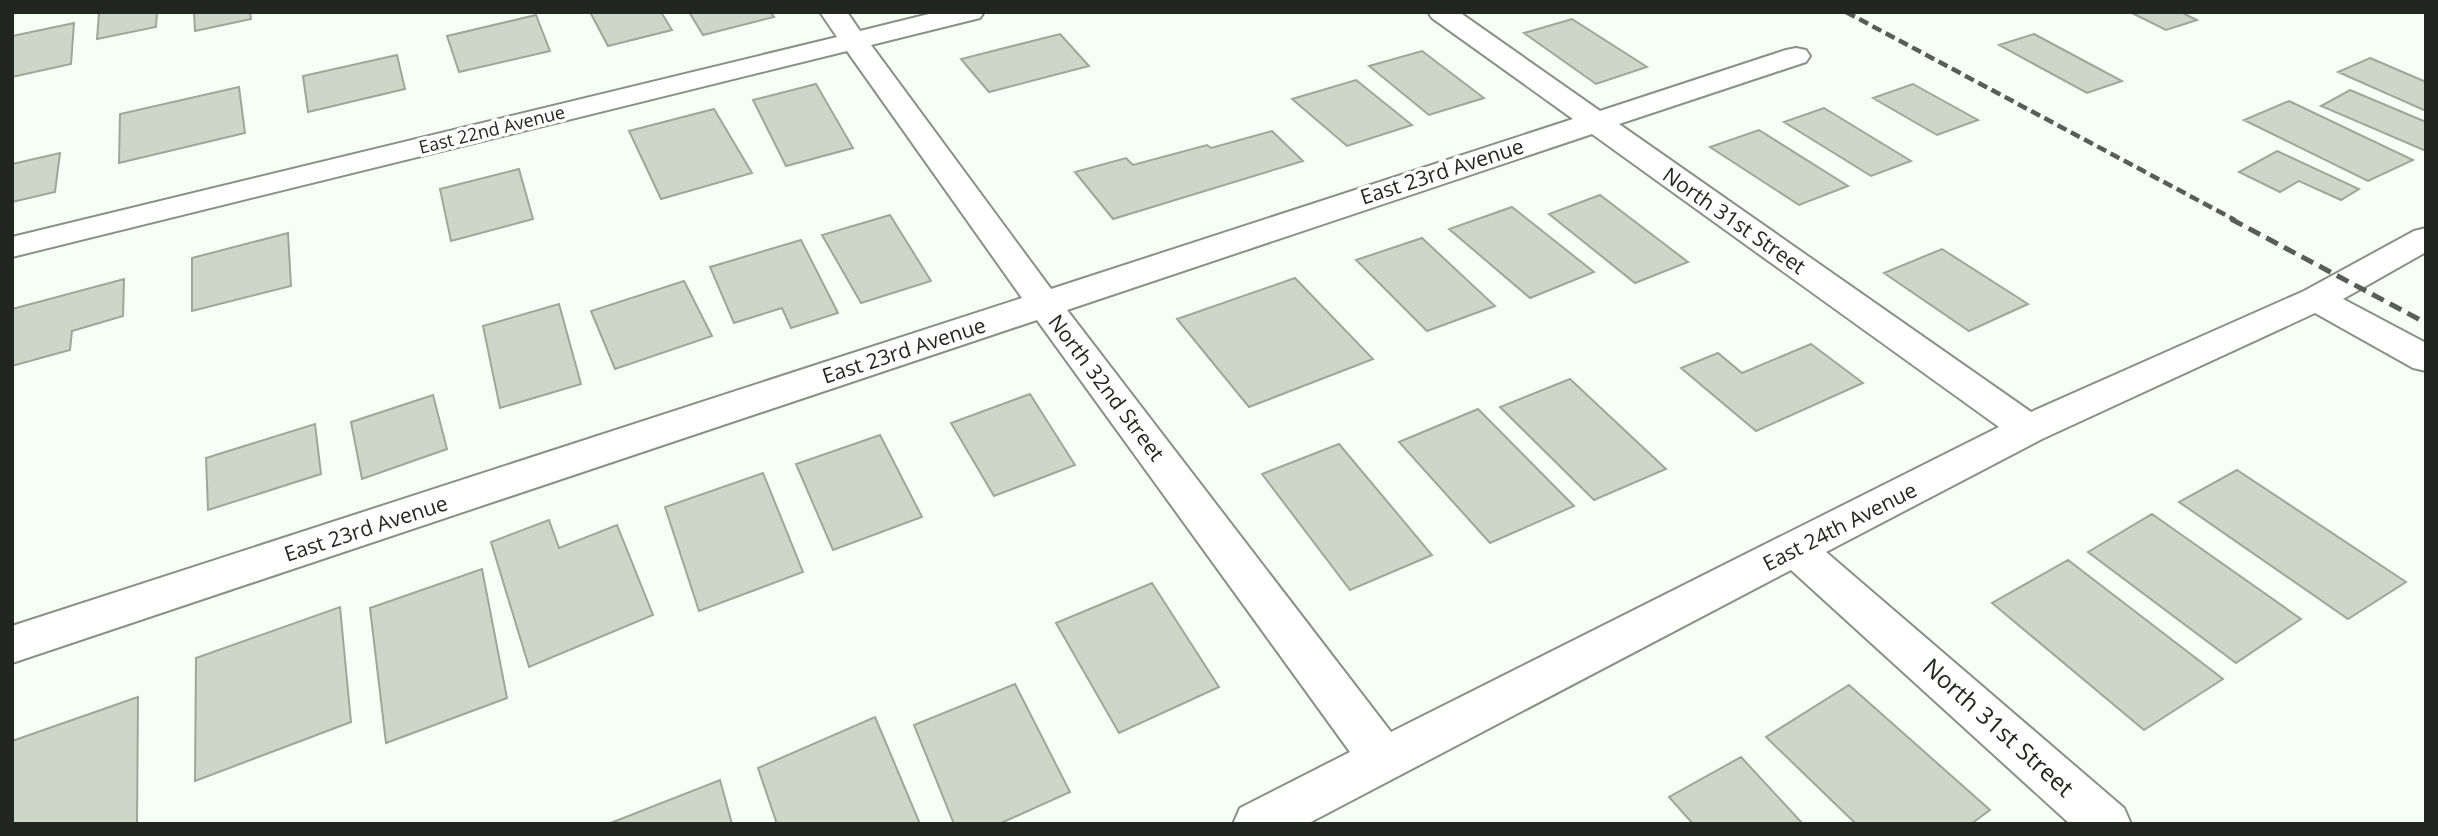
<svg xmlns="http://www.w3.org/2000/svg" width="2438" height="836" viewBox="0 0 2438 836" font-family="'Open Sans',sans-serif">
  <rect width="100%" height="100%" fill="#f6fff3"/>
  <path fill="#ccd7c8" stroke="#9da799" stroke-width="2" d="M 157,12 L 156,27 L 97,39 L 99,13 Z
    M 194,12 L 250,12 L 251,19 L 195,31 Z
    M 590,12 L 661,12 L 672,30 L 608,46 Z
    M 689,12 L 770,12 L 774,17 L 703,35 Z
    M 2130,12 L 2181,12 L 2197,20 L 2166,30 Z
    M 536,15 L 550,51 L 459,72 L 447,36 Z
    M 1572,19 L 1647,67 L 1596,84 L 1524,33 Z
    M 74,23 L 71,64 L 12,77 L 12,36 Z
    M 1060,34 L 1089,66 L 989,92 L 961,59 Z
    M 2034,34 L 2122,81 L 2087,93 L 1999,45 Z
    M 1422,51 L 1484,98 L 1429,115 L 1369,66 Z
    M 397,55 L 405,89 L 308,112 L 303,76 Z
    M 2370,58 L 2426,82 L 2426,111 L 2338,72 Z
    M 1356,80 L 1412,125 L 1347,146 L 1292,99 Z
    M 816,84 L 853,148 L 786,166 L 753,100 Z
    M 1913,84 L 1978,120 L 1937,135 L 1873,98 Z
    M 239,87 L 245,133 L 119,163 L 120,114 Z
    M 2350,90 L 2426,122 L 2426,151 L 2321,106 Z
    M 2289,101 L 2413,160 L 2368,181 L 2244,120 Z
    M 1824,108 L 1911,161 L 1871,176 L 1784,122 Z
    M 714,109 L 752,173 L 661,199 L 629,131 Z
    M 1759,130 L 1848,186 L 1799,205 L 1710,147 Z
    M 1272,131 L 1303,161 L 1113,219 L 1075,172 L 1126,158 L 1133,165 L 1207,145 L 1211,148 Z
    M 2277,151 L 2359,189 L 2341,200 L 2299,181 L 2280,192 L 2239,172 Z
    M 60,153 L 55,192 L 12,202 L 12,164 Z
    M 519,169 L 533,219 L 451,241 L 440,189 Z
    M 1600,195 L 1688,262 L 1635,283 L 1549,214 Z
    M 1512,207 L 1594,272 L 1530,298 L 1449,229 Z
    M 890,215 L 931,281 L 861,303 L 822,235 Z
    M 288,233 L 291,286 L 192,311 L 192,258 Z
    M 1422,238 L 1495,306 L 1427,331 L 1356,260 Z
    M 801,240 L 838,313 L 791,328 L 782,308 L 734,323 L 710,267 Z
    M 1942,249 L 2028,304 L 1969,331 L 1884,273 Z
    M 1295,278 L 1373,359 L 1249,407 L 1177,319 Z
    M 124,279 L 123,316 L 72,331 L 70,350 L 12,366 L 12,309 Z
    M 684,281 L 712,336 L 615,369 L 591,311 Z
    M 559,304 L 581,384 L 500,408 L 483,326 Z
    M 1811,344 L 1863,383 L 1756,431 L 1681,368 L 1718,353 L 1742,373 Z
    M 1570,379 L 1666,469 L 1594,500 L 1500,407 Z
    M 1030,394 L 1075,465 L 994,496 L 951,423 Z
    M 433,395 L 447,449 L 362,479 L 351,422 Z
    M 1478,409 L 1574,506 L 1490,543 L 1399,442 Z
    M 315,424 L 321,474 L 208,510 L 206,458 Z
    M 880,435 L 922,517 L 833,550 L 796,464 Z
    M 1339,444 L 1432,555 L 1350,590 L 1262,474 Z
    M 2237,470 L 2406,582 L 2348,619 L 2179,502 Z
    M 763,473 L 803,572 L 699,611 L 665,507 Z
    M 2152,514 L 2301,619 L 2236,663 L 2088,552 Z
    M 549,520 L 559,548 L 617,525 L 653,615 L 529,667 L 491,542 Z
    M 2068,560 L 2223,679 L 2144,730 L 1992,603 Z
    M 482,569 L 507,698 L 386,743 L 370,608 Z
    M 1152,583 L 1219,687 L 1119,733 L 1056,623 Z
    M 340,607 L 351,722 L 195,781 L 196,658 Z
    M 1015,684 L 1070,792 L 999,824 L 954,824 L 914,725 Z
    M 1849,685 L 1990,810 L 1971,824 L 1856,824 L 1766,737 Z
    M 138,697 L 137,824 L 12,824 L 12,741 Z
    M 875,717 L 920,824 L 777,824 L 758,768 Z
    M 1741,757 L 1803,824 L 1693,824 L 1669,797 Z
    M 720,780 L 732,824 L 608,824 Z"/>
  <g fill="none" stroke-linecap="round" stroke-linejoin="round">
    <defs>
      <path id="minor" d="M 820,12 L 847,12 L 860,31 L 937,12 L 984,12 L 980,18 L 871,45 L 1051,289 L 1573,119 L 1432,18 L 1428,12 L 1459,12 L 1600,111 L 1786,50 L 1796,48 L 1806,50 L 1810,56 L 1806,62 L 1619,124 L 2031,412 L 2304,291 L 2414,231 L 2426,228 L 2426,252 L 2343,299 L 2426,343 L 2426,371 L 2413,368 L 2315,313 L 2042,439 L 1826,552 L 2124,808 L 2131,824 L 2070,824 L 1791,570 L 1307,824 L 1233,824 L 1240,808 L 1350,752 L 1037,320 L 12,663 L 12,626 L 1022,298 L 847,51 L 12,257 L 12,237 L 837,37 ZM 1592,134 L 1999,427 L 1391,732 L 1067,310 Z"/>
    </defs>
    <use href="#minor" stroke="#879184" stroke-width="4"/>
    <use href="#minor" fill="#fff" fill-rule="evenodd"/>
    <path stroke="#585d56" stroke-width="4.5" stroke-dasharray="10 5" stroke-linecap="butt" d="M 1846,12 L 2235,220"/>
    <path stroke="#585d56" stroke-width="5" stroke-dasharray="13 7" stroke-linecap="butt" d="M 2231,219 L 2426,323"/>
  </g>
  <g text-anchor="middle" stroke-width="7" stroke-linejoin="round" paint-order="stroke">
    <g font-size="18" fill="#222620" stroke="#fff">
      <text transform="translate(492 130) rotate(-14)" y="6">East 22nd Avenue</text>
    </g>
    <g font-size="21" fill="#222620" stroke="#fff">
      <text transform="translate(1442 172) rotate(-18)" y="7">East 23rd Avenue</text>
      <text transform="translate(1734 221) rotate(35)" y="7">North 31st Street</text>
      <text transform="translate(904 351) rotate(-18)" y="7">East 23rd Avenue</text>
      <text transform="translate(1106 388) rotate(53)" y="7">North 32nd Street</text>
      <text transform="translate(1840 527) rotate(-27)" y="7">East 24th Avenue</text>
      <text transform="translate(366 529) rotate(-18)" y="7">East 23rd Avenue</text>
    </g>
    <g font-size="24" fill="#222620" stroke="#fff">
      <text transform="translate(1998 728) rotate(42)" y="8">North 31st Street</text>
    </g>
  </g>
  <rect width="2438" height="836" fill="none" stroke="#222620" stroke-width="28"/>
</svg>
